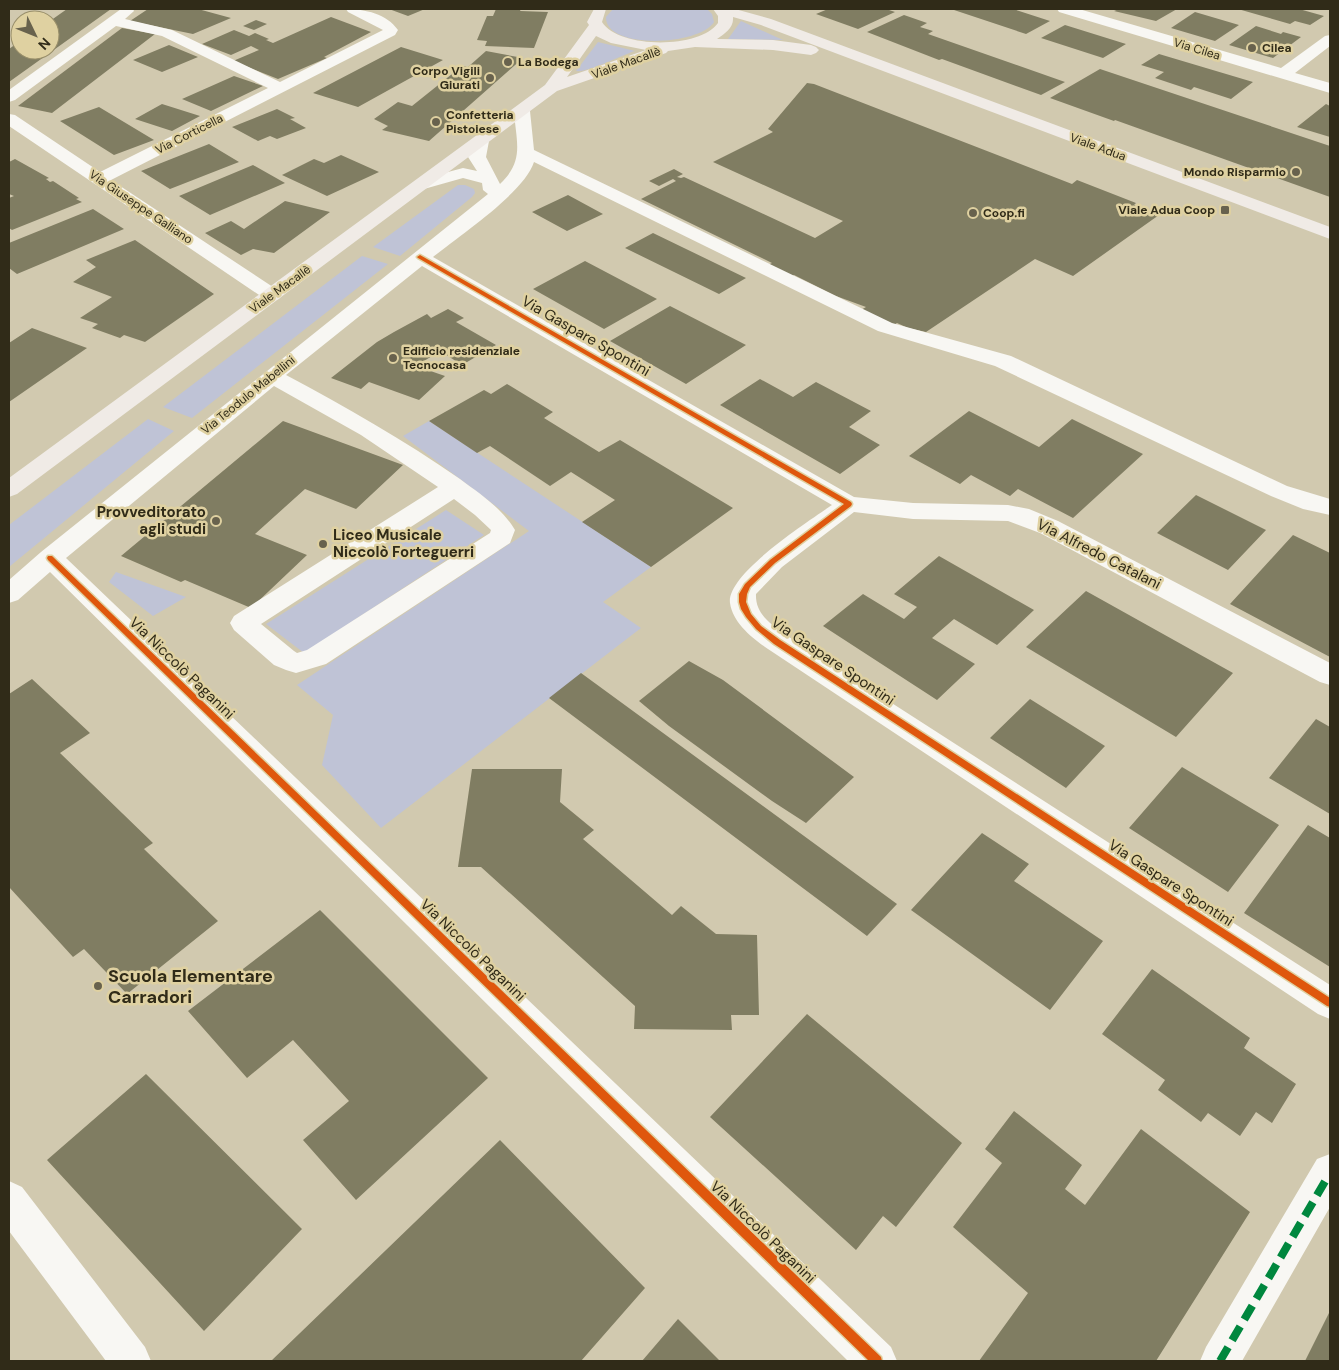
<svg xmlns="http://www.w3.org/2000/svg" width="1339" height="1370" viewBox="0 0 1339 1370" font-family="'DM Sans',sans-serif">
  <rect width="100%" height="100%" fill="#d1c9af"/>
  <path fill="#bfc3d6" d="M 613,9 L 707,9 L 712,14 L 714,22 C 699,46 605,50 606,17 Z
    M 741,21 L 783,40 L 728,39 Z
    M 598,42 L 635,51 C 622,55 587,73 576,71 Z
    M 458,185 L 465,185 L 474,189 L 475,193 L 472,197 L 400,256 L 373,247 Z
    M 362,256 L 388,264 L 192,418 L 163,407 Z
    M 148,419 L 174,431 L 9,567 L 9,525 Z
    M 429,421 L 651,567 L 603,602 L 641,628 L 381,828 L 322,765 L 333,715 L 297,685 L 529,531 L 403,436 Z
    M 446,510 L 484,535 L 304,653 L 266,624 Z
    M 116,572 L 186,597 L 153,616 L 109,582 Z"/>
  <path fill="#807d62" d="M 67,9 L 111,9 L 9,82 L 9,49 L 20,41 L 20,50 L 50,50 L 50,21 Z
    M 148,9 L 198,9 L 231,18 L 193,34 L 130,21 Z
    M 389,9 L 425,9 L 408,16 Z
    M 496,9 L 521,9 L 520,11 L 548,12 L 534,48 L 485,46 L 487,41 L 477,40 L 487,16 L 493,16 Z
    M 828,9 L 886,9 L 895,12 L 858,29 L 816,14 Z
    M 951,9 L 1013,9 L 1050,21 L 1026,34 Z
    M 1119,9 L 1177,9 L 1156,21 L 1114,11 Z
    M 1238,9 L 1299,9 L 1324,16 L 1310,25 L 1295,21 L 1290,24 Z
    M 1195,12 L 1239,25 L 1215,41 L 1171,28 Z
    M 904,15 L 927,23 L 920,27 L 933,31 L 928,34 L 1065,82 L 1041,95 L 942,59 L 939,60 L 867,32 Z
    M 331,17 L 371,32 L 324,57 L 327,58 L 278,79 L 233,61 L 259,50 L 251,46 L 231,55 L 202,44 L 234,30 L 249,36 L 255,33 L 269,39 L 266,40 L 273,43 Z
    M 256,20 L 267,24 L 254,30 L 243,26 Z
    M 1065,25 L 1126,44 L 1103,58 L 1041,38 Z
    M 1256,26 L 1281,34 L 1283,32 L 1301,37 L 1273,58 L 1229,45 Z
    M 122,28 L 155,34 L 52,113 L 18,106 Z
    M 169,45 L 198,57 L 162,72 L 133,60 Z
    M 401,47 L 443,60 L 358,107 L 313,93 Z
    M 486,51 L 523,58 L 429,141 L 382,130 L 388,126 L 374,119 L 398,102 L 412,106 L 462,66 L 468,67 Z
    M 1159,54 L 1253,82 L 1231,99 L 1194,87 L 1191,90 L 1155,78 L 1164,72 L 1141,65 Z
    M 1100,69 L 1330,146 L 1330,197 L 1115,120 L 1114,121 L 1050,98 Z
    M 234,76 L 263,86 L 211,111 L 182,99 Z
    M 807,83 L 814,84 L 1072,184 L 1077,180 L 1136,203 L 1134,205 L 1159,215 L 1073,276 L 1035,259 L 926,332 L 908,328 L 897,323 L 892,326 L 861,310 L 866,307 L 836,296 L 794,275 L 791,277 L 768,265 L 772,263 L 641,199 L 676,181 L 673,179 L 659,186 L 649,181 L 674,169 L 683,174 L 677,177 L 681,178 L 684,177 L 815,238 L 843,221 L 713,162 L 773,132 L 768,129 Z
    M 162,104 L 200,116 L 172,131 L 135,119 Z
    M 1326,104 L 1330,106 L 1330,137 L 1297,127 Z
    M 99,107 L 154,140 L 114,155 L 60,121 Z
    M 277,109 L 295,118 L 290,119 L 306,128 L 277,139 L 270,136 L 258,141 L 232,127 Z
    M 209,144 L 239,162 L 170,189 L 141,171 Z
    M 341,155 L 379,172 L 327,196 L 282,175 L 314,159 L 324,163 Z
    M 15,159 L 49,178 L 46,179 L 50,182 L 53,181 L 79,198 L 76,199 L 82,202 L 12,230 L 9,228 L 9,198 L 14,196 L 9,194 L 9,162 Z
    M 253,165 L 285,183 L 210,215 L 179,196 Z
    M 568,195 L 603,214 L 567,231 L 532,212 Z
    M 285,201 L 330,212 L 274,253 L 253,249 L 241,255 L 205,233 L 231,221 L 244,229 Z
    M 93,209 L 124,229 L 17,274 L 9,268 L 9,243 Z
    M 653,233 L 746,278 L 719,294 L 625,248 Z
    M 135,240 L 214,294 L 145,342 L 124,335 L 120,338 L 92,328 L 98,324 L 80,318 L 112,297 L 73,282 L 96,267 L 86,260 Z
    M 585,261 L 657,299 L 604,329 L 533,289 Z
    M 670,306 L 746,345 L 686,384 L 610,341 Z
    M 448,309 L 464,318 L 456,322 L 496,345 L 462,365 L 440,351 L 416,366 L 445,376 L 419,400 L 369,382 L 361,389 L 331,378 L 377,342 L 394,332 L 427,314 L 431,318 Z
    M 32,328 L 87,348 L 9,402 L 9,343 Z
    M 760,379 L 793,397 L 816,382 L 871,411 L 849,427 L 880,445 L 840,474 L 720,405 Z
    M 507,384 L 553,412 L 544,418 L 599,452 L 620,440 L 733,508 L 651,567 L 582,522 L 615,500 L 571,472 L 550,486 L 490,446 L 477,453 L 429,421 L 484,390 L 491,394 Z
    M 969,411 L 1039,447 L 1072,419 L 1143,454 L 1073,518 L 1018,489 L 1010,496 L 971,475 L 960,484 L 909,456 Z
    M 283,421 L 403,465 L 356,509 L 305,489 L 255,534 L 307,555 L 251,608 L 185,580 L 181,582 L 121,556 Z
    M 1196,495 L 1266,530 L 1228,570 L 1157,533 Z
    M 1293,535 L 1330,553 L 1330,657 L 1230,604 Z
    M 939,556 L 1034,610 L 997,645 L 954,619 L 932,638 L 975,664 L 937,700 L 823,626 L 863,594 L 904,619 L 917,607 L 894,594 Z
    M 1086,591 L 1233,673 L 1176,737 L 1026,647 Z
    M 689,661 L 723,680 L 854,777 L 806,823 L 772,801 L 669,726 L 639,701 Z
    M 581,673 L 897,904 L 867,936 L 549,698 Z
    M 32,679 L 90,733 L 60,753 L 153,843 L 144,849 L 218,921 L 127,994 L 84,949 L 73,957 L 9,887 L 9,694 Z
    M 1030,699 L 1105,746 L 1066,788 L 990,738 Z
    M 1316,719 L 1330,727 L 1330,814 L 1269,778 Z
    M 1182,767 L 1279,825 L 1228,892 L 1129,828 Z
    M 472,769 L 562,769 L 560,802 L 594,830 L 583,839 L 672,915 L 681,906 L 716,934 L 757,935 L 759,1015 L 731,1015 L 732,1030 L 634,1029 L 635,1006 L 481,867 L 458,867 Z
    M 1308,825 L 1330,838 L 1330,967 L 1244,913 Z
    M 982,833 L 1029,864 L 1014,881 L 1103,941 L 1050,1010 L 911,910 Z
    M 320,910 L 488,1078 L 356,1200 L 303,1140 L 349,1101 L 293,1040 L 247,1078 L 188,1011 Z
    M 1152,969 L 1250,1038 L 1244,1048 L 1296,1084 L 1272,1123 L 1256,1112 L 1240,1136 L 1208,1113 L 1201,1122 L 1158,1090 L 1165,1080 L 1102,1034 Z
    M 807,1014 L 962,1143 L 896,1227 L 883,1216 L 856,1250 L 710,1117 Z
    M 146,1074 L 302,1229 L 204,1331 L 47,1160 Z
    M 1014,1111 L 1082,1165 L 1065,1189 L 1085,1205 L 1141,1129 L 1250,1212 L 1156,1361 L 979,1361 L 1028,1293 L 953,1227 L 1002,1163 L 985,1149 Z
    M 500,1140 L 645,1288 L 581,1361 L 271,1361 Z
    M 1330,1311 L 1330,1361 L 1305,1361 Z
    M 678,1319 L 720,1361 L 642,1361 Z"/>
  <g fill="none" stroke-linecap="round" stroke-linejoin="round">
    <path fill="#f8f7f3" fill-rule="evenodd" d="M 121,9 L 133,9 L 134,11 L 125,19 L 172,30 L 280,82 L 383,30 L 348,12 L 346,9 C 365,9 387,14 398,30 L 395,35 L 111,180 L 279,291 L 282,295 L 279,299 L 272,301 L 265,299 L 9,126 L 9,114 L 15,115 L 100,172 L 268,88 L 162,36 L 116,26 L 15,100 L 9,102 L 9,90 Z
      M 1057,9 L 1079,9 L 1281,68 L 1325,36 L 1330,35 L 1330,46 L 1295,73 L 1330,83 L 1330,93 L 1059,12 Z
      M 522,106 L 528,108 L 530,111 L 534,150 L 892,323 L 1011,356 L 1287,486 L 1330,499 L 1330,515 L 1303,509 L 1271,496 L 995,366 L 878,331 L 534,162 C 524,193 460,235 433,257 L 854,497 L 913,503 L 1008,505 L 1029,509 L 1058,521 L 1330,663 L 1330,685 L 1320,682 L 1040,533 L 1008,521 L 913,519 L 854,512 L 782,567 L 756,594 C 755,614 771,624 786,635 L 1330,985 L 1330,1019 L 1318,1014 L 768,649 C 752,638 733,623 730,603 C 726,574 809,521 832,505 L 422,266 L 286,375 C 346,407 404,440 460,479 C 480,494 502,508 515,530 L 510,543 L 326,664 L 296,673 L 286,670 L 274,665 L 234,630 L 230,623 L 234,616 L 438,487 L 361,435 L 274,386 L 66,558 L 891,1347 L 897,1361 L 848,1361 L 50,572 L 18,600 L 9,603 L 9,580 L 41,552 L 488,194 L 483,190 L 482,183 L 463,178 L 424,189 L 418,188 L 415,184 L 418,180 L 463,168 L 477,171 L 468,157 L 475,137 L 487,137 L 489,141 L 486,157 L 500,184 C 525,160 516,142 514,111 L 516,108 ZM 454,499 L 475,515 L 491,530 L 490,533 L 307,650 L 297,653 L 294,651 L 261,624 Z
      M 1330,1154 L 1330,1207 L 1242,1361 L 1200,1361 L 1206,1347 L 1317,1159 Z
      M 9,1181 L 22,1187 L 145,1347 L 151,1361 L 106,1361 L 9,1231 Z"/>
    <path fill="#f0ebe6" fill-rule="evenodd" d="M 594,9 L 606,9 L 602,22 C 619,49 700,49 718,23 L 718,16 L 713,9 L 735,9 L 771,19 L 1330,227 L 1330,239 L 761,25 L 733,17 C 734,28 725,33 717,39 L 773,40 L 811,45 L 816,47 L 819,50 L 816,53 L 811,55 L 773,50 L 695,47 L 668,51 L 666,53 L 557,91 L 17,494 L 9,497 L 9,478 L 545,85 L 589,25 L 587,22 ZM 596,36 L 611,43 L 646,50 L 567,77 Z"/>
    <path stroke="#00873e" stroke-width="8" stroke-dasharray="16 8" stroke-linecap="butt" d="M 1220,1361 L 1327,1178"/>
    <defs>
      <path id="cycleway" d="M 420,255 L 851,502 L 852,504 L 851,506 L 775,563 L 750,587 L 747,594 L 746,602 L 751,614 L 761,626 L 780,640 L 1330,998 L 1330,1007 L 1327,1006 L 774,644 L 756,629 L 746,617 L 741,609 L 739,602 L 739,594 L 745,584 L 770,560 L 844,504 L 418,258 L 417,257 Z
        M 48,556 L 52,556 L 881,1357 L 882,1361 L 869,1361 L 48,560 L 47,558 Z"/>
    </defs>
    <use href="#cycleway" stroke="#dfd1a1" stroke-width="3"/>
    <use href="#cycleway" fill="#df570d" fill-rule="evenodd"/>
  </g>
  <g fill="#68624d" stroke="#dfd1a1" stroke-width="2">
    <circle cx="1252" cy="48" r="5"/>
    <circle cx="508" cy="62" r="5"/>
    <circle cx="490" cy="78" r="5"/>
    <circle cx="436" cy="122" r="5"/>
    <circle cx="1296" cy="172" r="5"/>
    <rect x="1220" y="205" width="10" height="10" rx="2.5"/>
    <circle cx="973" cy="213" r="5"/>
    <circle cx="393" cy="358" r="5"/>
    <circle cx="216" cy="521" r="5"/>
    <circle cx="323" cy="544" r="5"/>
    <circle cx="98" cy="986" r="5"/>
  </g>
  <g text-anchor="middle" stroke-width="5" stroke-linejoin="round" paint-order="stroke">
    <g font-size="12" font-weight="bold" fill="#302b18" stroke="#dfd1a1" text-anchor="start">
      <text x="1262" y="52">Cilea</text>
      <text x="518" y="66">La Bodega</text>
      <text x="480" y="75" text-anchor="end">Corpo Vigili<tspan x="480" dy="14">Giurati</tspan></text>
      <text x="446" y="119">Confetteria<tspan x="446" dy="14">Pistoiese</tspan></text>
      <text x="1286" y="176" text-anchor="end">Mondo Risparmio</text>
      <text x="1215" y="214" text-anchor="end">Viale Adua Coop</text>
      <text x="983" y="217">Coop.fi</text>
      <text x="403" y="355">Edificio residenziale<tspan x="403" dy="14">Tecnocasa</tspan></text>
    </g>
    <g font-size="12" fill="#302b18" stroke="#dfd1a1">
      <text transform="translate(1197 49) rotate(17)" y="4">Via Cilea</text>
      <text transform="translate(626 63) rotate(-20)" y="4">Viale Macallè</text>
      <text transform="translate(189 134) rotate(-27)" y="4">Via Corticella</text>
      <text transform="translate(1098 147) rotate(20)" y="4">Viale Adua</text>
      <text transform="translate(141 207) rotate(34)" y="4">Via Giuseppe Galliano</text>
      <text transform="translate(280 289) rotate(-36)" y="4">Viale Macallè</text>
      <text transform="translate(248 395) rotate(-39)" y="4">Via Teodulo Mabellini</text>
    </g>
    <g font-size="15" fill="#302b18" stroke="#dfd1a1">
      <text transform="translate(586 336) rotate(30)" y="5">Via Gaspare Spontini</text>
      <text transform="translate(1099 554) rotate(27)" y="5">Via Alfredo Catalani</text>
      <text transform="translate(833 661) rotate(34)" y="5">Via Gaspare Spontini</text>
      <text transform="translate(182 668) rotate(44)" y="5">Via Niccolò Paganini</text>
      <text transform="translate(1171 883) rotate(33)" y="5">Via Gaspare Spontini</text>
      <text transform="translate(473 950) rotate(44)" y="5">Via Niccolò Paganini</text>
      <text transform="translate(763 1232) rotate(44)" y="5">Via Niccolò Paganini</text>
    </g>
    <g font-size="15" font-weight="bold" fill="#302b18" stroke="#dfd1a1" text-anchor="end">
      <text x="206" y="517">Provveditorato<tspan x="206" dy="17">agli studi</tspan></text>
      <text x="333" y="540" text-anchor="start">Liceo Musicale<tspan x="333" dy="17">Niccolò Forteguerri</tspan></text>
    </g>
    <g font-size="18" font-weight="bold" fill="#302b18" stroke="#dfd1a1" text-anchor="start">
      <text x="108" y="982">Scuola Elementare<tspan x="108" dy="21">Carradori</tspan></text>
    </g>
  </g>
  <rect width="1339" height="1370" fill="none" stroke="#302b18" stroke-width="20"/>
  <g transform="translate(35 35) rotate(133)"><circle r="24" fill="#dfd1a1" stroke="#998f6a"/>
  <path d="M0-4L9 19L0 12L-9 19Z" fill="#68624d"/>
  <text y="-8" font-size="14" font-weight="bold" text-anchor="middle" fill="#302b18">N</text>
  </g>
</svg>
